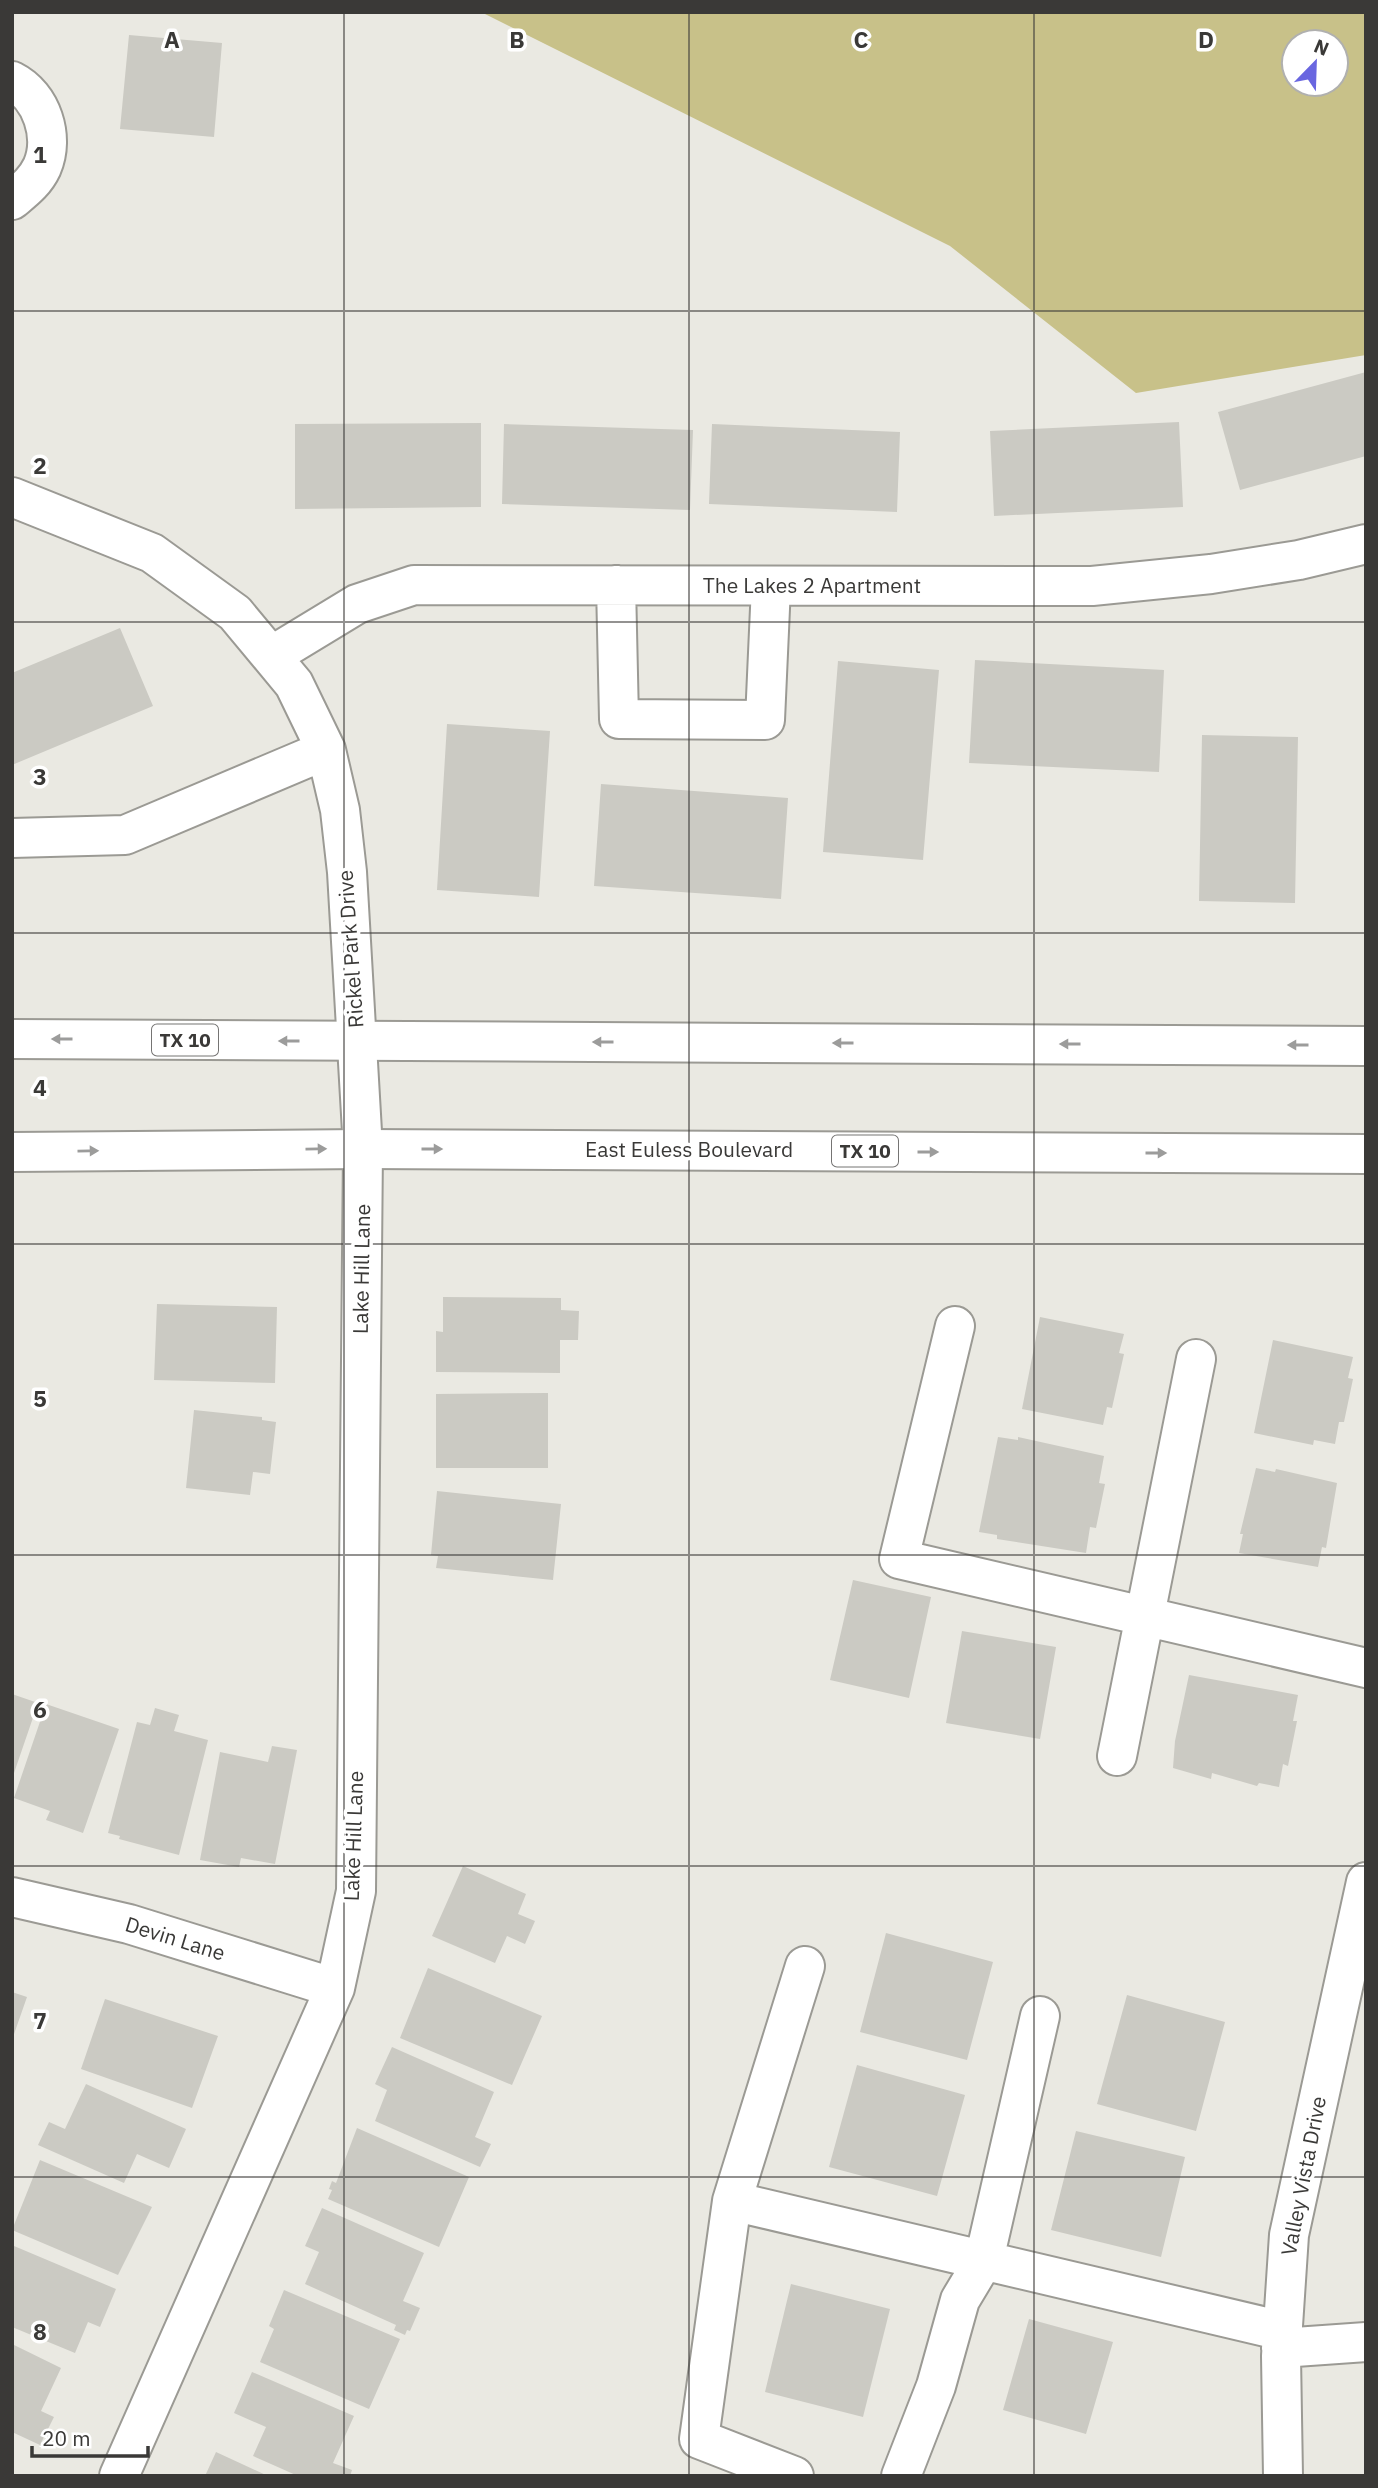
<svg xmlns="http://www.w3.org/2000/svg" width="1378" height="2488" viewBox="0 0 1378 2488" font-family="'IBM Plex Sans',sans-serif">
  <rect width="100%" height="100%" fill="#eae9e2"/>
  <path fill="#c8c189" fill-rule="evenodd" d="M 481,12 L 1366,12 L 1366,355 L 1136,393 L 950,246 ZM 1294,42 L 1336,42 L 1336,84 L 1294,84 Z"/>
  <path fill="#cbcac3" d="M 129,35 L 222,43 L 214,137 L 120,129 Z
    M 1366,372 L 1366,456 L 1240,490 L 1218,412 Z
    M 1179,422 L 1183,507 L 994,516 L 990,431 Z
    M 481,423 L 481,507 L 295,509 L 295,424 Z
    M 504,424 L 693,430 L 690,510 L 502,504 Z
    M 712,424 L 900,432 L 897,512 L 709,504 Z
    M 120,628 L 153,706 L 12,765 L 12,673 Z
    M 975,660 L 1164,670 L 1159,772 L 969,763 Z
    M 838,661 L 939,670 L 923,860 L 823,852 Z
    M 447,724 L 550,731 L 539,897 L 437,890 Z
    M 1202,735 L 1298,737 L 1295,903 L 1199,901 Z
    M 601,784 L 788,798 L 781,899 L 594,886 Z
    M 443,1297 L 561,1298 L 561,1310 L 579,1311 L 578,1340 L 560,1340 L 560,1373 L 436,1372 L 436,1331 L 443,1332 Z
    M 157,1304 L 277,1307 L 275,1383 L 154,1380 Z
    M 1040,1317 L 1124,1334 L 1119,1353 L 1124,1354 L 1112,1408 L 1107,1407 L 1103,1425 L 1022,1409 Z
    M 1273,1340 L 1353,1357 L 1348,1378 L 1353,1379 L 1344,1422 L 1339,1422 L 1335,1444 L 1314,1440 L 1313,1445 L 1254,1433 Z
    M 548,1393 L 548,1468 L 436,1468 L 436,1394 Z
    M 194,1410 L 262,1417 L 262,1420 L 276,1422 L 270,1474 L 253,1472 L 250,1495 L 186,1488 Z
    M 998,1437 L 1018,1440 L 1018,1437 L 1104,1456 L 1099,1483 L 1105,1484 L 1096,1528 L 1090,1527 L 1086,1553 L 997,1539 L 997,1535 L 979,1532 Z
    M 1256,1468 L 1275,1472 L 1276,1469 L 1337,1483 L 1326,1548 L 1322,1547 L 1318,1567 L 1239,1553 L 1243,1534 L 1240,1534 Z
    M 437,1491 L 561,1504 L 553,1580 L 436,1568 L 438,1556 L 431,1555 Z
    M 853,1580 L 931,1597 L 909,1698 L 830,1680 Z
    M 962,1631 L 1056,1647 L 1040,1739 L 946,1723 Z
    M 1189,1675 L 1298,1695 L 1293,1721 L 1297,1721 L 1288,1766 L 1283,1764 L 1279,1787 L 1259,1783 L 1257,1786 L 1212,1773 L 1211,1779 L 1173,1768 L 1175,1741 Z
    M 12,1694 L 38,1703 L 13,1776 L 12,1776 Z
    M 46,1704 L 119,1729 L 83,1833 L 46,1820 L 50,1811 L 14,1798 Z
    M 155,1708 L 179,1715 L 174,1731 L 208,1740 L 179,1855 L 119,1839 L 120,1836 L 108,1833 L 137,1722 L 150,1725 Z
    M 272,1746 L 297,1750 L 275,1864 L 241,1858 L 239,1867 L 200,1860 L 220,1752 L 268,1762 Z
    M 463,1866 L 526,1894 L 518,1914 L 535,1921 L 525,1944 L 507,1936 L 495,1963 L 432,1936 Z
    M 886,1933 L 993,1962 L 967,2060 L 860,2032 Z
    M 428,1968 L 542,2016 L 512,2085 L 400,2038 Z
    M 12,1992 L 27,1997 L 13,2037 L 12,2037 Z
    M 1127,1995 L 1225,2022 L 1196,2131 L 1097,2104 Z
    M 105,1999 L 218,2036 L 192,2108 L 81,2069 Z
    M 392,2047 L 494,2092 L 475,2137 L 491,2144 L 480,2167 L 375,2121 L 387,2090 L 375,2084 Z
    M 857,2065 L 965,2095 L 937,2196 L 829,2167 Z
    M 86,2084 L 186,2129 L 169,2168 L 137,2154 L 124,2183 L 38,2145 L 49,2122 L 65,2129 Z
    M 357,2128 L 469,2177 L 439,2247 L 328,2199 L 332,2190 L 329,2189 L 332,2181 L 336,2183 Z
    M 1076,2131 L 1185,2157 L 1161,2257 L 1051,2230 Z
    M 40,2160 L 152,2207 L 118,2275 L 12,2230 Z
    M 322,2208 L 424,2253 L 403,2301 L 420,2308 L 410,2331 L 407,2330 L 405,2335 L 394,2330 L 396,2325 L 305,2284 L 319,2252 L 305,2246 Z
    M 14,2246 L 116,2289 L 100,2327 L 88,2322 L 75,2353 L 12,2327 Z
    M 791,2284 L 890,2309 L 863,2417 L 765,2392 Z
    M 284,2290 L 400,2339 L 369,2409 L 260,2362 L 274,2329 L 269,2326 Z
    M 1029,2319 L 1113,2342 L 1086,2434 L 1003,2410 Z
    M 12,2344 L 61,2368 L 41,2411 L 54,2417 L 40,2445 L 12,2432 Z
    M 252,2372 L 354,2416 L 333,2463 L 352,2470 L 350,2476 L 298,2476 L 253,2456 L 266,2427 L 234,2413 Z
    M 216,2452 L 268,2476 L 205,2476 Z"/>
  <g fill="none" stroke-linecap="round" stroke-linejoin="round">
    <defs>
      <path id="minor" d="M 12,81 C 42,96 55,137 42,167 C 35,182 24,190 12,200
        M 12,497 L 152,553 L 235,613 L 294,684 L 326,750 L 340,810 L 347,872 L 363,1149 L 356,1891 L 335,1988 L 119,2476
        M 616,585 L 619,719 L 765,720 L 771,586
        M 273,655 L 357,604 L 414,585 L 1092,586 L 1211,574 L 1299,560 L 1366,544
        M 12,838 L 125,835 L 326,750
        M 955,1326 L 899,1559 L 1366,1668
        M 1117,1756 L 1196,1359
        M 12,1897 L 129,1924 L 335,1988
        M 732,2201 L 1283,2331
        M 1281,2348 L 1366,2342
        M 794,2476 L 699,2439 L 732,2201 L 805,1966
        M 901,2476 L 936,2386 L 960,2300 L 984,2260 L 1040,2016
        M 1283,2476 L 1281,2356 L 1289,2235 L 1366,1882"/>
      <path id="major" d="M 12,1039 L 1366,1046
        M 12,1152 L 363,1149 L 1366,1154"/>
    </defs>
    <use href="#minor" stroke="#9b9a94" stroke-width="42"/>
    <use href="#major" stroke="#9b9a94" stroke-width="42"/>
    <use href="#minor" stroke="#fff" stroke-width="38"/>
    <use href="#major" stroke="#fff" stroke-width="38"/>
  </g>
  <defs><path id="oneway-solid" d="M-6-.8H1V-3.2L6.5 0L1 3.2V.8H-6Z" transform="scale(1.75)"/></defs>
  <g fill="#9c9c9b">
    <use href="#oneway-solid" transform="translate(62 1039) rotate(-180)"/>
    <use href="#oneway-solid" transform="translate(289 1041) rotate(-180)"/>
    <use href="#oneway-solid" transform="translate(603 1042) rotate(-180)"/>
    <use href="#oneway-solid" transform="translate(843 1043) rotate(-180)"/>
    <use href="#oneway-solid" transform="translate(1070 1044) rotate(-180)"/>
    <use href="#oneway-solid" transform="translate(1298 1045) rotate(-180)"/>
    <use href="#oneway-solid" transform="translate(316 1149) rotate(-1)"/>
    <use href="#oneway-solid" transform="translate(432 1149)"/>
    <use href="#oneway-solid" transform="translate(88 1151) rotate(-1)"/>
    <use href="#oneway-solid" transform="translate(928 1152)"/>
    <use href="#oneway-solid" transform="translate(1156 1153)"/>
  </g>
  <path fill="none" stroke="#3a3937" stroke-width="2" stroke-opacity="0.55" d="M 344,12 L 344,2476M 689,12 L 689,2476M 1034,12 L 1034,2476M 12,311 L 1366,311M 12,622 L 1366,622M 12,933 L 1366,933M 12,1244 L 1366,1244M 12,1555 L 1366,1555M 12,1866 L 1366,1866M 12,2177 L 1366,2177"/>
  <g text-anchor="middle" stroke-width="7" stroke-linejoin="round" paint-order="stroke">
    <g fill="#fff" stroke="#757473" stroke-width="2">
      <rect x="152" y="1024.5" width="66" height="31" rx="5"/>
      <rect x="832" y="1135.5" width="66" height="31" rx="5"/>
    </g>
    <g font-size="19" font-weight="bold" fill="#3a3937">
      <text x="185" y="1047">TX 10</text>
      <text x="865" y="1158">TX 10</text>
    </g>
    <g font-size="21" fill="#3a3937" stroke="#fff">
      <text x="812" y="593">The Lakes 2 Apartment</text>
      <text transform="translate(351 949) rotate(-94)" y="7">Rickel Park Drive</text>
      <text x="689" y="1157">East Euless Boulevard</text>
      <text transform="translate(362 1269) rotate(-89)" y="7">Lake Hill Lane</text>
      <text transform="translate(354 1836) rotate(-88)" y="7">Lake Hill Lane</text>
      <text transform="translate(175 1939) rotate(17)" y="7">Devin Lane</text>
      <text transform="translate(1304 2176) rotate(-79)" y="7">Valley Vista Drive</text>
    </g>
  </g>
  <g font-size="23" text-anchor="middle" font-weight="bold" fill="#3a3937" stroke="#fff" stroke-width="7" stroke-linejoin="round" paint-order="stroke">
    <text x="172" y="48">A</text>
    <text x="517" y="48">B</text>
    <text x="861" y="48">C</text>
    <text x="1206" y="48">D</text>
    <text x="40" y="163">1</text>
    <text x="40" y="474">2</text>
    <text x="40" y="785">3</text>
    <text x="40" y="1096">4</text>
    <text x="40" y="1407">5</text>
    <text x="40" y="1718">6</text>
    <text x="40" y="2029">7</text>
    <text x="40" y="2340">8</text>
  </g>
  <rect width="1378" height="2488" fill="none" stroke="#3a3937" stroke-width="28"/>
  <g transform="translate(1315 63) rotate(23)"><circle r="33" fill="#ffffff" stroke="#b0b0af" stroke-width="2"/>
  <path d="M0-5L12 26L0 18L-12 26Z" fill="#6966e0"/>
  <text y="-10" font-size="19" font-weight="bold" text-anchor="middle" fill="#3a3937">N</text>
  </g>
  <path d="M32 2446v10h116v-10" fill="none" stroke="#3a3937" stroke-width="3.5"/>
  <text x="42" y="2446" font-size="21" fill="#3a3937" stroke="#ffffff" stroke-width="5" paint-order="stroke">20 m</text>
</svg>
